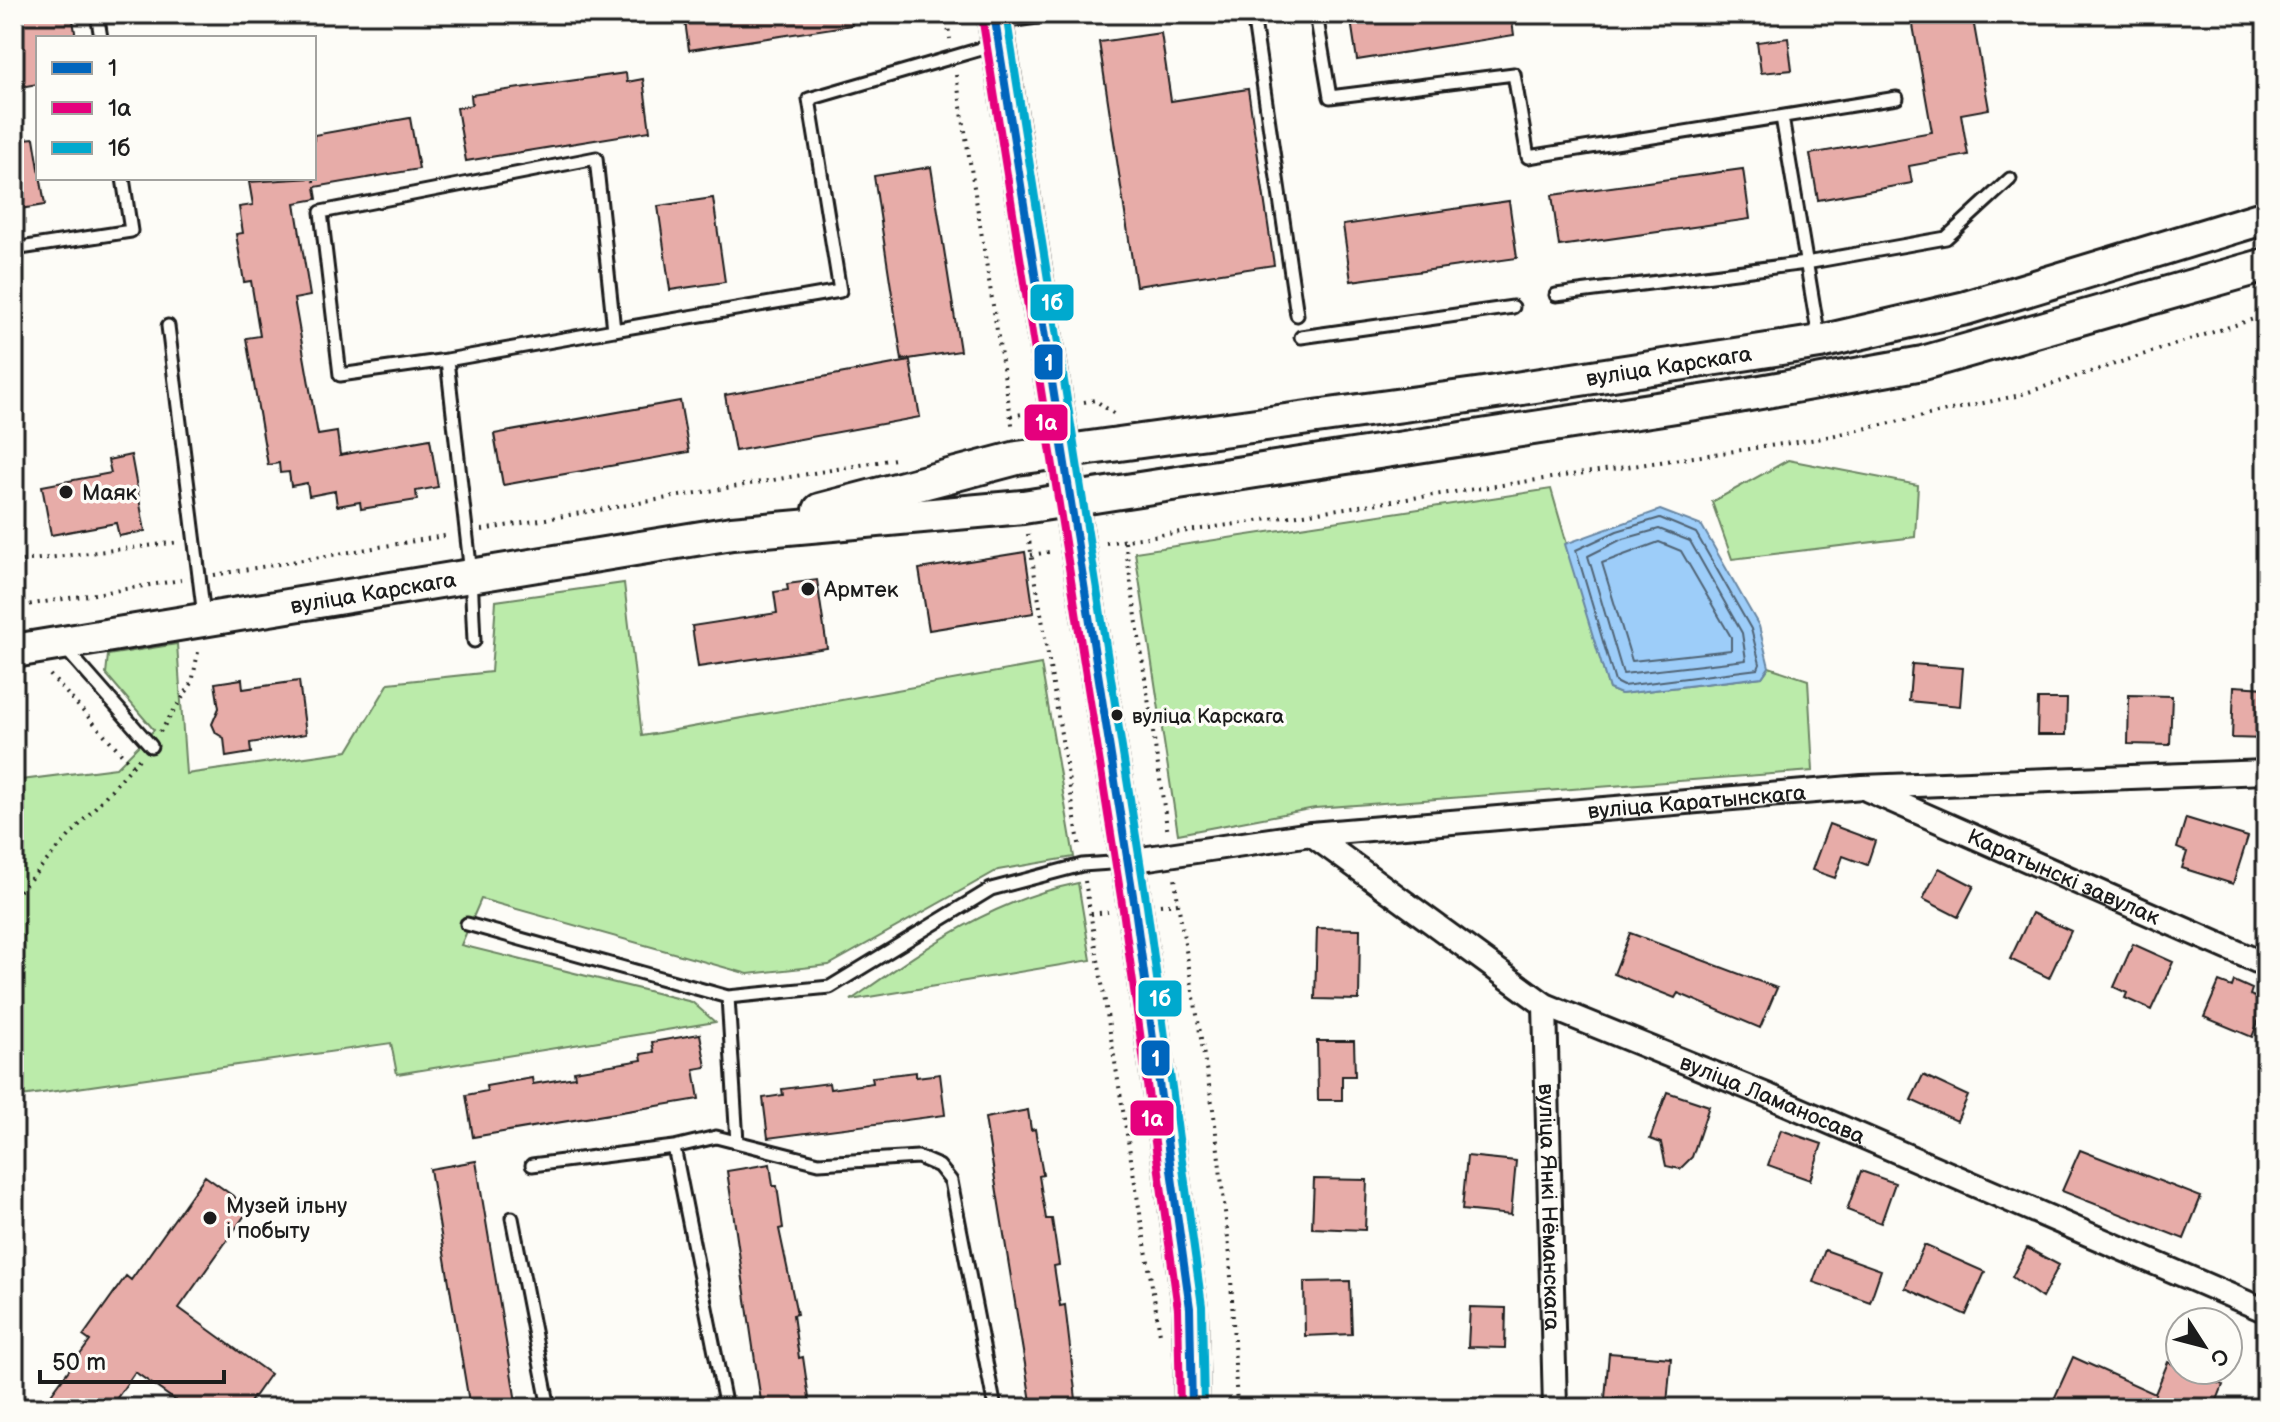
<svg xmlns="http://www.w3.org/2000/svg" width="2280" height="1422" viewBox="0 0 2280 1422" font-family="'Balsamiq Sans',sans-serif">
  <rect width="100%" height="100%" fill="#fdfcf7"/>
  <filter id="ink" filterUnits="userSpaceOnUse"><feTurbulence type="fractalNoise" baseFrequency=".0125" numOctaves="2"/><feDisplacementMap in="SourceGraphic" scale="16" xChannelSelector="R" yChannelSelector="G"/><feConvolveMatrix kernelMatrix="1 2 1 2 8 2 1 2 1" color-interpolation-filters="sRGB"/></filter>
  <g filter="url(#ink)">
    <path fill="#bbebaa" stroke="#6c8463" stroke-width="2" d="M 1788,460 L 1918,485 L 1915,537 L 1732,559 L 1712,502 Z
      M 1551,489 L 1609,689 L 1621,694 L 1762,677 L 1769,667 L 1808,680 L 1813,771 L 1315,808 L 1178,834 L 1135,552 Z
      M 624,583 L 642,736 L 1041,664 L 1074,857 L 998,870 L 829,965 L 748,974 L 481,899 L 461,945 L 692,1002 L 715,1022 L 397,1074 L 391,1043 L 14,1097 L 14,781 L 116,768 L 154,730 L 106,674 L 108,655 L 177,644 L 186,774 L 348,751 L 389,683 L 491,672 L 496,601 Z
      M 1078,883 L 1091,960 L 851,1000 C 924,949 989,901 1078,883 Z"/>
    <path fill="#9dcdf9" stroke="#6986a1" stroke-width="2" d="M 1660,510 L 1702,526 L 1759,626 L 1769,667 L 1762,677 L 1621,694 L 1609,689 L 1565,544 Z"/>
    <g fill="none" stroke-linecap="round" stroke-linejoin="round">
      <path stroke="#506374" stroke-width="2" d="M 1660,518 L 1696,533 L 1751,629 L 1760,664 L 1758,669 L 1623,686 L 1615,682 L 1576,550 L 1617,531 Z
        M 1659,529 L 1690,541 L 1742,633 L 1746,660 L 1623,674 L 1588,556 L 1620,540 Z
        M 1659,542 L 1681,551 L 1731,637 L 1731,650 L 1632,661 L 1602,563 Z"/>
    </g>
    <path fill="#e7aca8" stroke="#1c1c1c" stroke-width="2" d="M 14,14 L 72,14 L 76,38 L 38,38 L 38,84 L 14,88 Z
      M 684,14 L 851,14 L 852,25 L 689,50 Z
      M 1350,14 L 1511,14 L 1514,35 L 1357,60 Z
      M 1911,14 L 1972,14 L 1989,109 L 1961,114 L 1968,155 L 1909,166 L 1912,183 L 1818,200 L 1810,154 L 1932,132 Z
      M 1161,33 L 1171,101 L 1248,89 L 1274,265 L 1136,286 L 1099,42 Z
      M 1788,38 L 1792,70 L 1761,73 L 1757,42 Z
      M 626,73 L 627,82 L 643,79 L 650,131 L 466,161 L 457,108 L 472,105 L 471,95 Z
      M 410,118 L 419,169 L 315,187 L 317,199 L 295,203 L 310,296 L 294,299 L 318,435 L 337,432 L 340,455 L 430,439 L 438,487 L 416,491 L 417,500 L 361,509 L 360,502 L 337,506 L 335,491 L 309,496 L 307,483 L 291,486 L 289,472 L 280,473 L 279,463 L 268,465 L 246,338 L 260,336 L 251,281 L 244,282 L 236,234 L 243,233 L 239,207 L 253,205 L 249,182 L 313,178 L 314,182 L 314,135 Z
      M 34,138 L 45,205 L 14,210 L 14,140 Z
      M 931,167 L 960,351 L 902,360 L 874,176 Z
      M 1743,169 L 1750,219 L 1559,246 L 1552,195 Z
      M 713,198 L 725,282 L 670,290 L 658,206 Z
      M 1509,201 L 1517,258 L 1351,281 L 1343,225 Z
      M 910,361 L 920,417 L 735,451 L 725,395 Z
      M 680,401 L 689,452 L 503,485 L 494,434 Z
      M 131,455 L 145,531 L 119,536 L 116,523 L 51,535 L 42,486 L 111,473 L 108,460 Z
      M 1025,552 L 1034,613 L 929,630 L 919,569 Z
      M 817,580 L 827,648 L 698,667 L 692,626 L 777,613 L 774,592 L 788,590 L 787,584 Z
      M 1912,664 L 1963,668 L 1960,706 L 1909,701 Z
      M 242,679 L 243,689 L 299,681 L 306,734 L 250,743 L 251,753 L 226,757 L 224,738 L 216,733 L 212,724 L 219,708 L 215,683 Z
      M 2234,686 L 2266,688 L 2266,739 L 2232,738 Z
      M 2129,695 L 2172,696 L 2170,745 L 2128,744 Z
      M 2038,699 L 2067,699 L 2066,735 L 2037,735 Z
      M 2186,818 L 2248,837 L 2233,884 L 2182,868 L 2187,852 L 2177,848 Z
      M 1829,824 L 1875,841 L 1867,865 L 1843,856 L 1835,878 L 1812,870 Z
      M 1939,868 L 1974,886 L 1958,917 L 1923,899 Z
      M 2032,913 L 2071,931 L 2049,978 L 2010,959 Z
      M 1317,928 L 1360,929 L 1359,1000 L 1315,999 Z
      M 1630,933 L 1777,988 L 1760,1028 L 1678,993 L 1675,998 L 1614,974 Z
      M 2133,944 L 2173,962 L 2151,1010 L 2125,998 L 2127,993 L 2114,987 Z
      M 2234,981 L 2252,989 L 2250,995 L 2266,1002 L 2252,1037 L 2204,1017 L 2219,982 L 2232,987 Z
      M 700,1034 L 706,1067 L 694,1069 L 699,1099 L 473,1137 L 466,1095 L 487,1091 L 486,1086 L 532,1078 L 533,1084 L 575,1077 L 574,1071 L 642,1060 L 641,1054 L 654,1052 L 652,1042 Z
      M 1317,1041 L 1354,1041 L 1355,1076 L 1342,1076 L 1342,1100 L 1318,1100 Z
      M 916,1072 L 916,1077 L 940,1074 L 945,1115 L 768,1138 L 763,1098 L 783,1095 L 782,1089 L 829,1083 L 830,1089 L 873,1083 L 872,1077 Z
      M 1923,1075 L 1968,1096 L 1957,1121 L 1911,1100 Z
      M 1667,1092 L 1709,1106 L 1692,1157 L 1680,1169 L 1666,1166 L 1661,1143 L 1650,1139 Z
      M 1028,1110 L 1031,1130 L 1035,1129 L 1043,1175 L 1039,1176 L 1046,1219 L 1052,1219 L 1059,1265 L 1054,1266 L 1060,1306 L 1065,1305 L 1077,1408 L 1032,1408 L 1025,1364 L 985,1118 Z
      M 1781,1130 L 1822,1144 L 1810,1180 L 1768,1165 Z
      M 2080,1150 L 2201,1197 L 2184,1239 L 2062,1191 Z
      M 1467,1156 L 1516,1161 L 1511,1215 L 1462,1210 Z
      M 476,1161 L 517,1408 L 470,1408 L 430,1169 Z
      M 770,1164 L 773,1186 L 777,1186 L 783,1228 L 779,1229 L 797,1314 L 793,1315 L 799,1358 L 803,1357 L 810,1405 L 806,1408 L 762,1408 L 727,1171 Z
      M 1861,1171 L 1895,1183 L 1881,1223 L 1847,1210 Z
      M 205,1176 L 250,1208 L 179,1308 L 270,1374 L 246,1408 L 186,1408 L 135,1372 L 110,1408 L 41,1408 L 90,1341 L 83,1336 L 126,1276 L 131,1280 Z
      M 1314,1179 L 1367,1180 L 1365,1230 L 1312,1228 Z
      M 1924,1245 L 1985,1272 L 1966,1315 L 1905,1288 Z
      M 2027,1248 L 2059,1265 L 2042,1298 L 2012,1277 Z
      M 1825,1250 L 1881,1270 L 1870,1302 L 1813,1282 Z
      M 1350,1281 L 1352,1334 L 1305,1336 L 1304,1282 Z
      M 1470,1307 L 1506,1308 L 1505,1348 L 1468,1347 Z
      M 1609,1353 L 1671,1358 L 1667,1404 L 1605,1398 Z
      M 2073,1357 L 2155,1394 L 2168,1362 L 2223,1385 L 2214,1408 L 2050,1408 Z"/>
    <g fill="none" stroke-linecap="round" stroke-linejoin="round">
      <defs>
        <path id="lane" d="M 97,14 L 101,38
          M 1253,14 L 1297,315
          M 1316,14 L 1330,97 L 1514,74 L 1528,157 L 1897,98
          M 1000,22 L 1060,14
          M 1782,117 L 1819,338
          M 14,249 L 131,231 L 123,178
          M 1556,295 L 1806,263 L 1946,238 L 2010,179
          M 168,326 L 204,616
          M 614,330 L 840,291 L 809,99 L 998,44
          M 1301,337 L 1513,307
          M 447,360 L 340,375 L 321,212 L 596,158 L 614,330 L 447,360 L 471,574 L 474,641
          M 65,648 L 151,746
          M 467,924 L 728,997 L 830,987 L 991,889 L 1082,865 L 1125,862
          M 728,997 L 737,1142
          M 674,1147 L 716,1137 L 819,1163 L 918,1157 L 939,1166 L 951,1181 L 995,1408
          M 532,1165 L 674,1147 L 726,1408
          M 512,1218 L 549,1408"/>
        <g id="street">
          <path id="s1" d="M 1868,790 L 2266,965"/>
          <path id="s2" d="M 1311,834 L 1545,1005 L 1769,1096 L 2266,1311"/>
          <path id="s3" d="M 1128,861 L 1311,834 L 1862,787 L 2266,772"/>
          <path id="s4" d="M 1545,1005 L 1555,1408"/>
        </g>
        <g id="secondary">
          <path d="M 994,14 L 1135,908 L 1190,1308 L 1192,1408"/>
          <path id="s5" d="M 820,510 L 1017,458 L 1483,394 L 1820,342 L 1966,308 L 2266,217"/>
          <path id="s6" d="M 14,651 L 732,533 L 1023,507 L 1721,399 L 1923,363 L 2266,265"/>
        </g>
      </defs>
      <use href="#lane" stroke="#1c1c1c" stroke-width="17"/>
      <use href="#street" stroke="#1c1c1c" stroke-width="28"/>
      <use href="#secondary" stroke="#1c1c1c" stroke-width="38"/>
      <path stroke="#1c1c1c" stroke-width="4" stroke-dasharray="2 6" stroke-linecap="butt" d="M 946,14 L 950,39
        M 956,75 L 1013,430
        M 1084,402 L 1095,400 L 1117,416
        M 1011,416 L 1028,413
        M 482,530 L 895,459
        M 1028,534 L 1080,849
        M 1125,542 L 1168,834
        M 1106,543 L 1817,439 L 2016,396 L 2266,315
        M 1031,555 L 1049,552
        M 14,562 L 180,542
        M 15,562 L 23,623
        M 214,575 L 450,535
        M 14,607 L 181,580
        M 50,675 L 133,766
        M 160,732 L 192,683 L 199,647
        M 1085,881 L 1160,1334
        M 14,897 L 140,758
        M 1178,903 L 1214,1115 L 1230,1256 L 1237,1408
        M 1160,905 L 1178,903 L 1175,878
        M 1091,914 L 1108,912"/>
      <use href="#lane" stroke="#fdfcf7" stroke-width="11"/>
      <use href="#street" stroke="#fdfcf7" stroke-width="22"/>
      <use href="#secondary" stroke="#fdfcf7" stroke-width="32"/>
      <defs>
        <path id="bus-1" d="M 994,14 L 1135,908 L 1190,1308 L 1192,1408"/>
        <path id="bus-2" d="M 982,16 L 1123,910 L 1178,1309 L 1180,1408"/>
        <path id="bus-3" d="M 1006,14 L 1147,906 L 1202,1306 L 1204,1408"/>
      </defs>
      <use href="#bus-1" stroke="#fdfcf7" stroke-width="14"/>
      <use href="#bus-2" stroke="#fdfcf7" stroke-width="14"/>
      <use href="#bus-3" stroke="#fdfcf7" stroke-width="14"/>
      <use href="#bus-1" stroke="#0065bd" stroke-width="8"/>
      <use href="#bus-2" stroke="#e5007d" stroke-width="8"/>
      <use href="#bus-3" stroke="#00a9ce" stroke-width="8"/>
    </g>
  </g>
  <g fill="#1c1c1c" stroke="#fdfcf7" stroke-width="3">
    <circle cx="66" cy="492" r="8"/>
    <circle cx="808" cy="589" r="8"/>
    <circle cx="1117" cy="715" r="7"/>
    <circle cx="210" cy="1218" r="8"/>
  </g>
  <g text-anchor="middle" stroke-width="7" stroke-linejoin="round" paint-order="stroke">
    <g font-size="20" fill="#1c1c1c" stroke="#fdfcf7" text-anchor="start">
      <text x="1132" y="723">вуліца Карскага</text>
    </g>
    <g font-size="22" fill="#1c1c1c" stroke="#fdfcf7">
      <text dy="8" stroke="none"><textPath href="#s5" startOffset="862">вуліца Карскага</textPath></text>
      <text dy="8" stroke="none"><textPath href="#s6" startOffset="364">вуліца Карскага</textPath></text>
      <text dy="8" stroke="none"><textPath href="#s3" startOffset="572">вуліца Каратынскага</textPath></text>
      <text dy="8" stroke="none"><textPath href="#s1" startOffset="214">Каратынскі завулак</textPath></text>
      <text dy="8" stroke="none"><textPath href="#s2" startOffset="536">вуліца Ламаносава</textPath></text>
      <text dy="8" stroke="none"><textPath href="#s4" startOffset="202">вуліца Янкі Нёманскага</textPath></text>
    </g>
    <g font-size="22" fill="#1c1c1c" stroke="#fdfcf7" text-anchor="start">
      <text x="82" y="500">Маяк</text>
      <text x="824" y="597">Армтек</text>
      <text x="226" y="1213">Музей ільну<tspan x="226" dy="25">і побыту</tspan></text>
    </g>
  </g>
  <g stroke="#fdfcf7" stroke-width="3">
    <rect x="1029" y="283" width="46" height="39" rx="8" fill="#00a9ce"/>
    <rect x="1033" y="343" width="31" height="38" rx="8" fill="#0065bd"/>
    <rect x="1023" y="403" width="46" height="39" rx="8" fill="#e5007d"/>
    <rect x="1137" y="979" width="46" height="39" rx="8" fill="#00a9ce"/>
    <rect x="1140" y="1039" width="31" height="38" rx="8" fill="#0065bd"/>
    <rect x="1129" y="1099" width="46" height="38" rx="8" fill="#e5007d"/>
  </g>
  <g font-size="22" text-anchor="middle" font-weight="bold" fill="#fff">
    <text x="1052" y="310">1б</text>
    <text x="1049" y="370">1</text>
    <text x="1046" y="430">1а</text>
    <text x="1160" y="1006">1б</text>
    <text x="1156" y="1066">1</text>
    <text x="1152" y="1126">1а</text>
  </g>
  <rect width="2280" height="1422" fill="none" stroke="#fdfcf7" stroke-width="48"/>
  <rect x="24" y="24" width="2232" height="1374" fill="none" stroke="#1c1c1c" stroke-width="3" filter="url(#ink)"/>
  <rect x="36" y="36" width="280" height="144" fill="#fdfcf7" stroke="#a3a29f" stroke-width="2"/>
  <rect x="52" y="62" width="40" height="12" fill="#0065bd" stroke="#a3a29f" stroke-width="2"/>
  <text x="108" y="76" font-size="24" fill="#1c1c1c">1</text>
  <rect x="52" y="102" width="40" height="12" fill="#e5007d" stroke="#a3a29f" stroke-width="2"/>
  <text x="108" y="116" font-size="24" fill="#1c1c1c">1а</text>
  <rect x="52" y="142" width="40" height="12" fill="#00a9ce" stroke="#a3a29f" stroke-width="2"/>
  <text x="108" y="156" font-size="24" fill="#1c1c1c">1б</text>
  <g transform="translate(2204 1346) rotate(126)"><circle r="38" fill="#fdfcf7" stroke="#a3a29f" stroke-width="2"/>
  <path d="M0-6L14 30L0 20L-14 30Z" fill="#1c1c1c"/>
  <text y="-12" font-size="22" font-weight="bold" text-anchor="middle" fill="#1c1c1c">С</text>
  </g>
  <path d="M40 1370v12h184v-12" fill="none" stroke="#1c1c1c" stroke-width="4"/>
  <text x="52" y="1370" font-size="24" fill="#1c1c1c" stroke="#fdfcf7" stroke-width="6" paint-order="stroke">50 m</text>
</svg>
